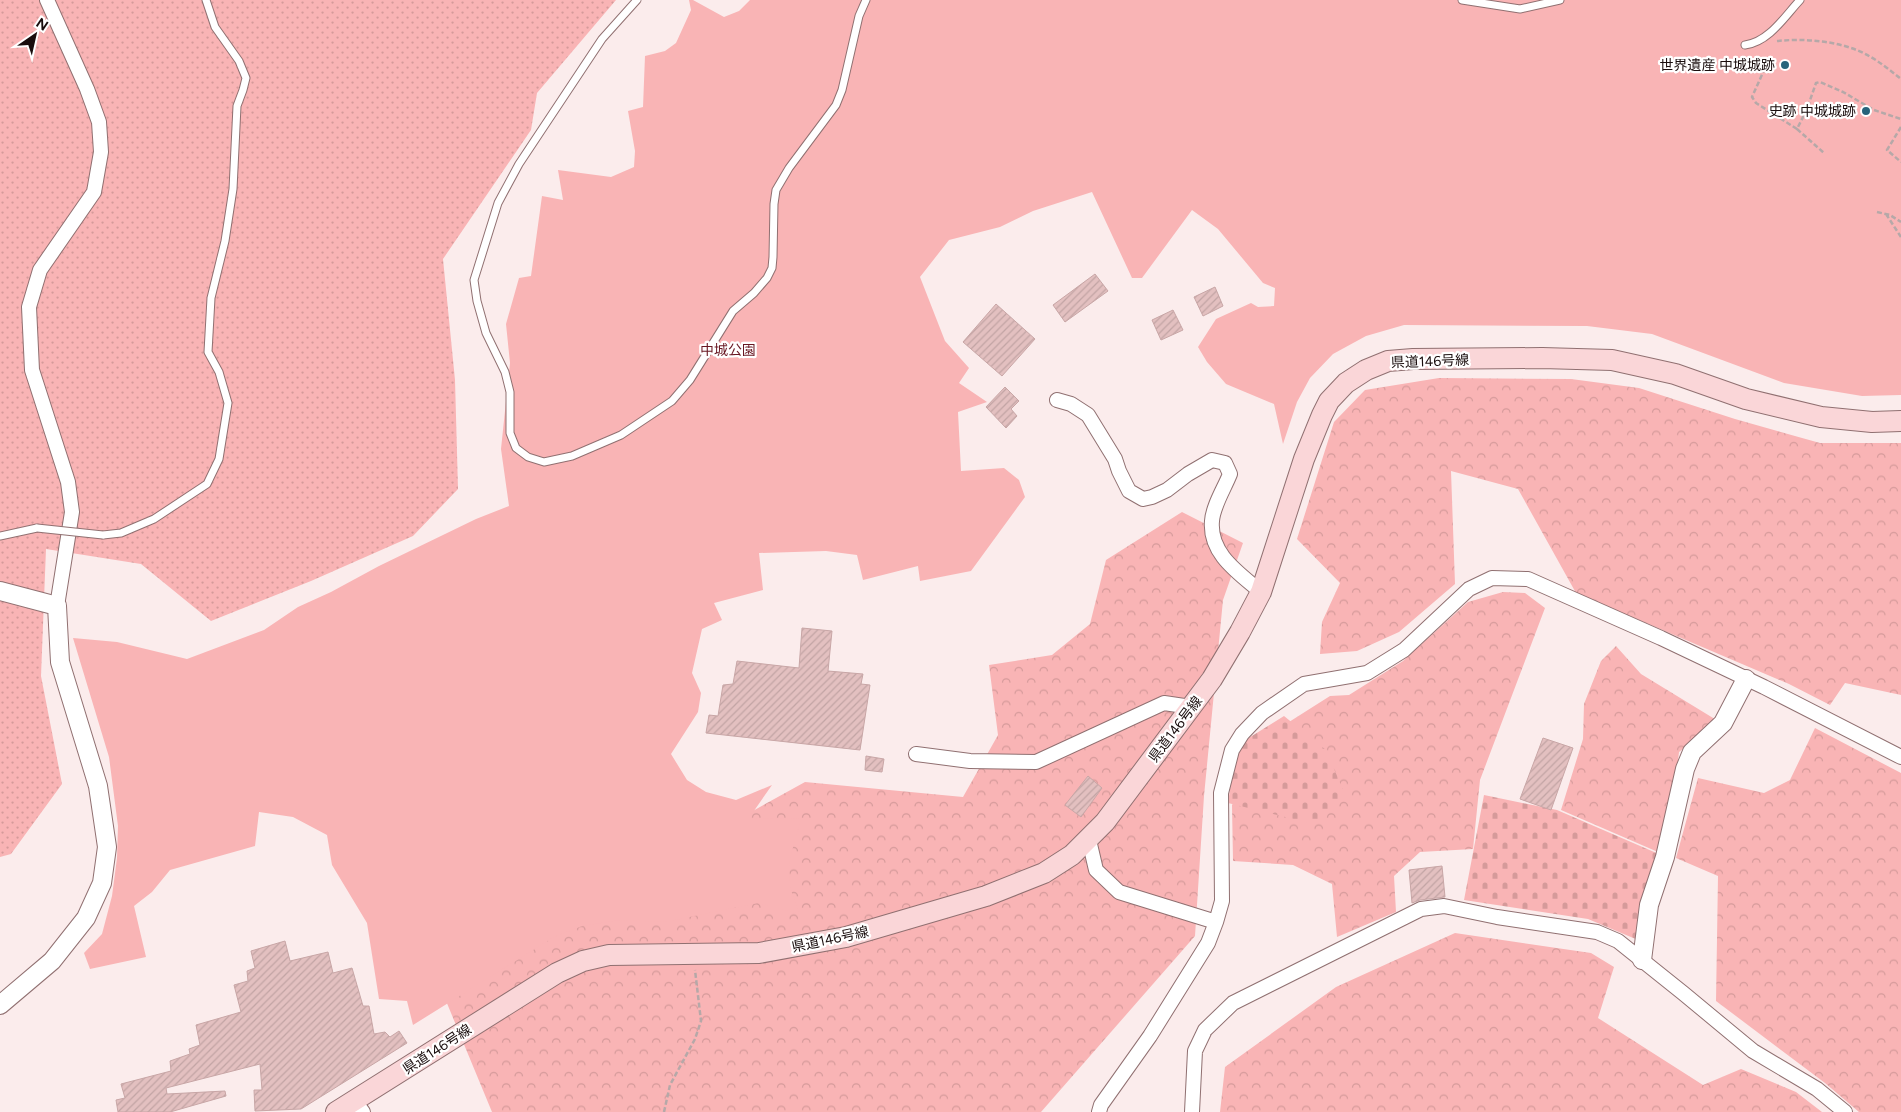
<svg xmlns="http://www.w3.org/2000/svg" width="1901" height="1112" viewBox="0 0 1901 1112" font-family="Figtree,'Noto Sans JP',sans-serif">
  <defs>
    <pattern id="grass-dots" width="8" height="8" patternUnits="userSpaceOnUse" patternTransform="scale(1.25)"><rect width="8" height="8" fill="#f9b4b5"/><path d="M2 2h.1M6 6h.1" fill="none" stroke="#d59a9a" stroke-width="1.8" stroke-linecap="round"/></pattern>
    <pattern id="forest-crowns" width="20" height="18" patternUnits="userSpaceOnUse" patternTransform="scale(1.25)"><rect width="20" height="18" fill="#f9b4b5"/><path d="M2 6a3 3 0 1 1 6 0M12 15a3 3 0 1 1 6 0" fill="none" stroke="#d59a9a"/></pattern>
    <pattern id="cemetery-stones" width="16" height="16" patternUnits="userSpaceOnUse" patternTransform="scale(1.25)"><rect width="16" height="16" fill="#f9b4b5"/><path d="M2 7V4a2 2 0 0 1 4 0v3zM10 15v-3a2 2 0 0 1 4 0v3z" fill="#d59a9a"/></pattern>
    <pattern id="building-hatch" width="6" height="6" patternUnits="userSpaceOnUse" patternTransform="scale(1.25)"><rect width="6" height="6" fill="#e3c0c0"/><path d="M-1 1l2-2M0 6l6-6M5 7l2-2" fill="none" stroke="#c2a4a4"/></pattern>
  </defs>
  <rect width="100%" height="100%" fill="#fbecec"/>
  <path fill="url(#grass-dots)" d="M 0,0 L 616,0 L 537,93 L 531,130 L 443,259 L 455,380 L 458,489 L 413,536 L 311,581 L 211,621 L 141,564 L 46,549 L 41,676 L 62,784 L 11,854 L 0,857 Z"/>
  <path fill="url(#forest-crowns)" d="M 1439,378 L 1571,379 L 1639,388 L 1735,419 L 1820,443 L 1901,443 L 1901,695 L 1845,683 L 1830,705 L 1789,684 L 1576,593 L 1518,489 L 1451,471 L 1455,584 L 1399,632 L 1357,651 L 1320,654 L 1322,622 L 1340,583 L 1297,539 L 1334,422 L 1365,390 Z
    M 1182,512 L 1243,543 L 1223,600 L 1204,796 L 1195,936 L 1041,1112 L 492,1112 L 439,984 L 805,782 L 963,797 L 998,735 L 989,665 L 1052,655 L 1090,624 L 1106,560 Z
    M 1503,592 L 1525,593 L 1545,608 L 1480,780 L 1473,849 L 1420,852 L 1394,876 L 1396,912 L 1337,937 L 1332,884 L 1293,865 L 1233,861 L 1232,805 L 1289,722 L 1330,696 L 1349,695 L 1403,661 L 1468,602 Z
    M 1616,646 L 1641,674 L 1718,721 L 1679,752 L 1676,777 L 1658,852 L 1561,810 L 1583,739 L 1584,704 L 1601,661 Z
    M 1815,728 L 1901,773 L 1901,1112 L 1859,1112 L 1825,1083 L 1716,1001 L 1718,876 L 1676,858 L 1698,778 L 1764,793 L 1790,780 Z
    M 1455,933 L 1591,953 L 1614,967 L 1598,1018 L 1703,1085 L 1741,1069 L 1796,1092 L 1822,1112 L 1220,1112 L 1225,1067 L 1336,987 Z"/>
  <path fill="url(#cemetery-stones)" d="M 1284,716 L 1326,750 L 1346,797 L 1314,824 L 1228,803 L 1235,754 L 1247,739 Z
    M 1484,795 L 1557,810 L 1661,855 L 1638,940 L 1588,919 L 1464,900 Z"/>
  <path fill="#f9b4b5" d="M 689,0 L 693,0 L 724,17 L 739,11 L 750,0 L 1901,0 L 1901,395 L 1862,396 L 1784,383 L 1652,334 L 1587,326 L 1404,325 L 1366,336 L 1333,354 L 1310,378 L 1297,402 L 1283,444 L 1274,404 L 1226,384 L 1207,362 L 1198,347 L 1216,319 L 1251,303 L 1258,307 L 1274,306 L 1275,288 L 1263,283 L 1218,229 L 1192,210 L 1142,278 L 1132,278 L 1092,192 L 1033,211 L 1000,227 L 949,240 L 920,277 L 945,341 L 969,368 L 959,383 L 987,402 L 958,412 L 961,471 L 1004,468 L 1019,480 L 1025,497 L 971,571 L 920,581 L 918,566 L 863,580 L 857,555 L 826,551 L 759,553 L 763,590 L 714,603 L 722,620 L 702,629 L 692,673 L 701,693 L 698,712 L 671,754 L 687,780 L 706,792 L 736,800 L 772,785 L 749,818 L 801,819 L 790,858 L 789,884 L 799,914 L 758,903 L 665,922 L 620,920 L 582,926 L 554,937 L 413,1025 L 407,1001 L 379,999 L 367,923 L 332,865 L 327,835 L 293,817 L 259,812 L 255,846 L 170,870 L 152,892 L 134,906 L 146,957 L 90,969 L 84,953 L 102,934 L 112,896 L 117,858 L 118,826 L 109,757 L 73,638 L 117,642 L 187,659 L 264,630 L 298,607 L 331,592 L 379,566 L 476,519 L 509,506 L 501,449 L 510,363 L 506,324 L 519,278 L 531,276 L 542,196 L 563,200 L 558,170 L 611,177 L 634,167 L 635,151 L 628,111 L 643,107 L 645,56 L 665,51 L 676,43 L 691,10 Z"/>
  <path fill="url(#building-hatch)" stroke="#c8a6a6" d="M 1095,274 L 1108,291 L 1065,322 L 1053,305 Z
    M 1215,287 L 1223,306 L 1203,316 L 1194,297 Z
    M 996,304 L 1035,339 L 1002,376 L 963,342 Z
    M 1173,310 L 1183,330 L 1161,340 L 1152,320 Z
    M 1005,387 L 1019,401 L 1011,409 L 1017,416 L 1006,428 L 986,407 Z
    M 802,628 L 832,631 L 828,671 L 863,674 L 861,684 L 870,685 L 860,750 L 706,733 L 709,715 L 718,716 L 723,685 L 733,684 L 737,661 L 799,668 Z
    M 1543,738 L 1573,748 L 1551,810 L 1520,799 Z
    M 866,756 L 884,759 L 882,772 L 865,770 Z
    M 1088,776 L 1102,788 L 1081,817 L 1065,805 Z
    M 1442,866 L 1445,897 L 1420,900 L 1412,903 L 1409,870 Z
    M 285,941 L 290,961 L 328,952 L 333,973 L 352,968 L 363,1006 L 369,1006 L 374,1034 L 385,1032 L 390,1037 L 399,1031 L 407,1043 L 301,1109 L 255,1111 L 254,1090 L 262,1090 L 260,1064 L 166,1088 L 167,1094 L 225,1091 L 226,1096 L 170,1112 L 118,1112 L 116,1100 L 125,1098 L 121,1084 L 171,1071 L 170,1061 L 190,1054 L 189,1049 L 200,1045 L 196,1025 L 241,1012 L 234,985 L 248,981 L 247,971 L 255,968 L 251,951 Z"/>
  <g fill="none" stroke-linecap="round" stroke-linejoin="round">
    <defs>
      <path id="service" d="M 637,0 L 602,39 L 519,164 L 498,203 L 474,280 L 477,301 L 486,333 L 505,372 L 510,392 L 510,433 L 516,448 L 528,457 L 544,462 L 572,456 L 621,435 L 672,401 L 690,380 L 733,311 L 754,293 L 767,278 L 772,268 L 773,257 L 774,204 L 776,190 L 789,168 L 836,105 L 842,90 L 859,16 L 866,0
        M 1462,0 L 1520,9 L 1560,0
        M 1745,45 C 1769,42 1785,16 1800,0
        M 103,535 L 121,533 L 154,519 L 207,484 L 219,459 L 228,403 L 219,372 L 208,352 L 211,298 L 225,241 L 233,189 L 237,106 L 243,90 L 246,78 L 239,61 L 215,27 L 206,0
        M 0,536 L 37,528"/>
      <path id="minor" d="M 47,0 L 87,89 L 99,122 L 101,152 L 94,192 L 40,270 L 29,307 L 32,370 L 68,482 L 72,512 L 57,606
        M 1057,400 L 1071,404 L 1088,415 L 1115,459 L 1119,471 L 1129,491 L 1143,499 L 1152,497 L 1167,490 L 1188,474 L 1212,460 L 1225,463 L 1230,474 C 1224,489 1213,506 1212,521 C 1209,554 1239,573 1261,592
        M 916,754 L 970,761 L 1036,762 L 1164,703 L 1191,707
        M 1089,840 L 1096,870 L 1119,892 L 1216,922 L 1208,943 L 1150,1036 L 1101,1105 L 1099,1112
        M 1216,922 L 1222,901 L 1221,793 L 1232,750 L 1242,734 L 1262,713 L 1304,684 L 1367,673 L 1404,650 L 1469,589 L 1492,578 L 1528,579 L 1661,638 L 1764,687 L 1901,757
        M 355,1101 L 363,1112
        M 1192,1112 L 1195,1051 L 1205,1030 L 1233,1003 L 1421,909 L 1444,906 L 1497,917 L 1597,932 L 1618,941 L 1683,993 L 1753,1051 L 1817,1089 L 1845,1112"/>
      <path id="tertiary" d="M 0,591 L 57,606 L 60,662 L 98,786 L 107,847 L 102,883 L 86,918 L 52,961 L 0,1005
        M 1642,960 L 1649,905 L 1665,857 L 1685,769 L 1692,752 L 1723,723 L 1746,679"/>
      <path id="secondary" d="M 336,1112 L 557,973 L 583,961 L 609,955 L 759,953 L 846,937 L 986,896 L 1044,873 L 1072,855 L 1105,822 L 1212,679 L 1240,632 L 1261,592 L 1304,459 L 1322,415 L 1329,401 L 1346,383 L 1366,370 L 1388,361 L 1413,359 L 1542,358 L 1612,360 L 1675,374 L 1746,399 L 1821,417 L 1872,422 L 1901,421"/>
    </defs>
    <use href="#service" stroke="#907071" stroke-width="9"/>
    <use href="#minor" stroke="#907071" stroke-width="16"/>
    <use href="#tertiary" stroke="#907071" stroke-width="20"/>
    <use href="#secondary" stroke="#907071" stroke-width="22"/>
    <path stroke="#b6a8a8" stroke-width="2.5" stroke-dasharray="5 2.5" stroke-linecap="butt" d="M 1777,41 C 1806,38 1843,41 1869,56 C 1880,62 1891,71 1901,79
      M 1765,68 L 1752,97 L 1756,103 L 1797,129 L 1807,109 L 1816,83 L 1820,82 L 1843,92 L 1874,110 L 1901,119
      M 1901,127 L 1887,150 L 1901,162
      M 1797,129 L 1824,153
      M 1877,212 L 1890,215 L 1901,222
      M 1886,214 L 1901,237
      M 664,1112 L 670,1085 L 695,1039 L 701,1021 L 695,970"/>
    <use href="#service" stroke="#fff" stroke-width="7"/>
    <use href="#minor" stroke="#fff" stroke-width="14"/>
    <use href="#tertiary" stroke="#fff" stroke-width="18"/>
    <use href="#secondary" stroke="#fad6d8" stroke-width="20"/>
    <defs>
      <path id="service-bridge" d="M 37,528 L 103,535"/>
    </defs>
    <use href="#service-bridge" stroke="#907071" stroke-width="9" stroke-linecap="butt"/>
    <use href="#service-bridge" stroke="#fff" stroke-width="7"/>
  </g>
  <g fill="#27637b" stroke="#fff" stroke-width="2">
    <circle cx="1785" cy="65" r="5"/>
    <circle cx="1866" cy="111" r="5"/>
  </g>
  <g text-anchor="middle" stroke-width="4.5" stroke-linejoin="round" paint-order="stroke">
    <g font-size="14" fill="#190d0d" stroke="#fff" text-anchor="end">
      <text x="1775" y="70">世界遺産 中城城跡</text>
      <text x="1856" y="116">史跡 中城城跡</text>
    </g>
    <g font-size="14" fill="#681722" stroke="#fff">
      <text x="728" y="355">中城公園</text>
    </g>
    <g font-size="14" fill="#190d0d" stroke="#fff">
      <text transform="translate(1430 361) rotate(-2)" y="5">県道146号線</text>
      <text transform="translate(1175 729) rotate(-53)" y="5">県道146号線</text>
      <text transform="translate(830 939) rotate(-12)" y="5">県道146号線</text>
      <text transform="translate(437 1049) rotate(-33)" y="5">県道146号線</text>
    </g>
  </g>
  <g transform="translate(35 35) rotate(34)" stroke="#ffffff" stroke-width="4" paint-order="stroke">
  <path d="M0-4L9 19L0 12L-9 19Z" fill="#190d0d"/>
  <text y="-8" font-size="14" font-weight="bold" text-anchor="middle" fill="#190d0d">N</text>
  </g>
</svg>
